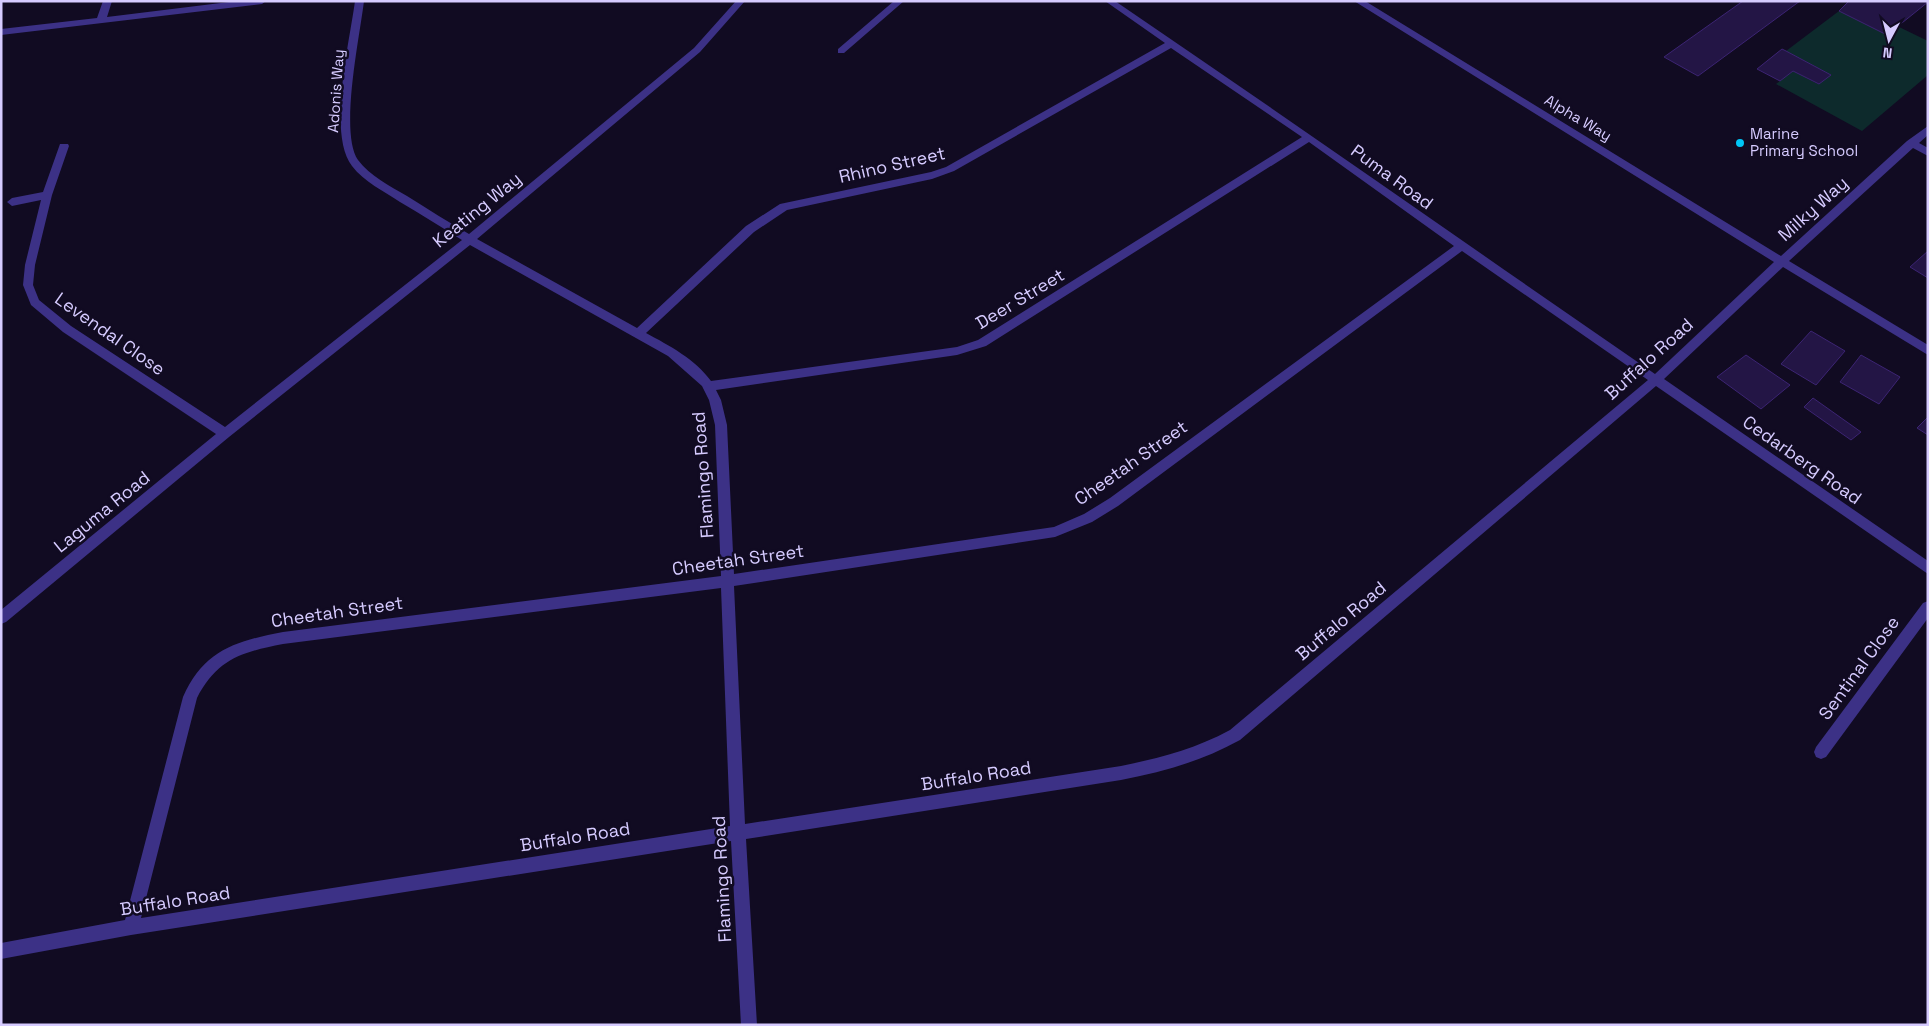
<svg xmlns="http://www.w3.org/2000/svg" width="1929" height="1026" viewBox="0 0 1929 1026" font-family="'Space Grotesk',sans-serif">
  <rect width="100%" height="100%" fill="#110b22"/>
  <path fill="#0d2a2c" d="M 1839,11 L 1887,35 L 1897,26 L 1928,41 L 1928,75 L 1862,131 L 1776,84 L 1793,71 L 1818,84 L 1831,75 L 1786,51 Z"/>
  <path fill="#231545" stroke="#3c2473" d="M 1743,1 L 1800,1 L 1698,76 L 1664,57 Z
    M 1849,1 L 1928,1 L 1928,2 L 1887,35 L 1839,11 Z
    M 1782,49 L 1786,51 L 1831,75 L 1819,84 L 1793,71 L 1780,81 L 1757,69 Z
    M 1928,251 L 1928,278 L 1910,267 Z
    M 1811,331 L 1845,351 L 1816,385 L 1781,364 Z
    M 1746,355 L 1790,385 L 1761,409 L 1717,377 Z
    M 1861,355 L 1900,377 L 1879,404 L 1840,382 Z
    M 1813,398 L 1861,432 L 1851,440 L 1804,407 Z
    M 1928,417 L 1928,435 L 1917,428 Z"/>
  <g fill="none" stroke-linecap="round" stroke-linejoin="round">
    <path fill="#3c3186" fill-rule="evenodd" d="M 103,1 L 112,1 L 107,17 L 237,1 L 266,1 L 262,4 L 1,35 L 1,29 L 97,18 Z
      M 355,1 L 364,1 C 360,35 339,133 358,160 C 370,176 390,186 407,196 C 428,209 448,222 469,234 L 694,48 L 736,1 L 745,1 L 700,52 L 477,239 L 637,328 L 746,226 L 780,204 L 931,172 L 946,167 L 1165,43 L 1105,1 L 1115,1 C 1296,124 1475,250 1655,374 L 1774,262 L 1354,1 L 1365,1 L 1781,256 L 1907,141 L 1928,126 L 1928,135 L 1919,143 L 1928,148 L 1928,156 L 1913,148 L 1789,261 L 1928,345 L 1928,355 L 1783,267 L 1664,379 L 1928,561 L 1928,574 L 1656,386 L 1240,740 C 1202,761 1163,772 1121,780 L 746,839 L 757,1025 L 741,1025 L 731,841 L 131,935 L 1,959 L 1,943 L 125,920 L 183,697 C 204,650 236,641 283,632 L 721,576 L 715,425 L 709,400 L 702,386 L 668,356 L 470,245 L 229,437 L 6,622 L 1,624 L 1,610 L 216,434 L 63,332 L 31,305 L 23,285 L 25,265 L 41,200 L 12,206 L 7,202 L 12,198 L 43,192 L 60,144 L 68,144 L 69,146 L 52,195 L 35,265 L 33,285 L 39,300 L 71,326 L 225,427 L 462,240 C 441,227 421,214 400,202 C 384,191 364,182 352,166 C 327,134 350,40 355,1 ZM 1171,48 L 1302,137 L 978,340 L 957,347 L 711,381 C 695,359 670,346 646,333 L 754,232 L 787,210 L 932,179 L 954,171 ZM 1309,142 L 1454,246 L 1110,498 L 1084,514 L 1054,527 L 734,574 L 727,425 L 721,400 L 716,390 L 957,355 L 986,346 ZM 1462,251 L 1648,380 L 1230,730 C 1195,749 1160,758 1121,766 L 745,824 L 734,586 L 1055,537 L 1092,522 L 1118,506 ZM 721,588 L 730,826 L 141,918 L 197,698 C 217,659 242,652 283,644 Z
      M 894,1 L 904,1 L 844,53 L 838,53 L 838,49 Z
      M 1928,601 L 1928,618 L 1826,757 L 1821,759 L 1816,757 L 1814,752 L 1816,747 L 1923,603 Z"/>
  </g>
  <circle fill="#00c6f6" stroke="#110b22" stroke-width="2" cx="1740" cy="143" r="5"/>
  <g text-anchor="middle" stroke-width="5" stroke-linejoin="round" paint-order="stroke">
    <g font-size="15" fill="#d6cbff" stroke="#110b22">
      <text transform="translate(336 91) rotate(-86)" y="5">Adonis Way</text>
      <text transform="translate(1578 118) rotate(31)" y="5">Alpha Way</text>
    </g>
    <g font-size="15" fill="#d6cbff" stroke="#110b22" text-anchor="start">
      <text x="1750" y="139">Marine<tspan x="1750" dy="17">Primary School</tspan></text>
    </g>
    <g font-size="18" fill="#d6cbff" stroke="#110b22">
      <text transform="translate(892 165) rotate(-13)" y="6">Rhino Street</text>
      <text transform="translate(1392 177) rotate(36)" y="6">Puma Road</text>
      <text transform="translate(1813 209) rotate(-42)" y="6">Milky Way</text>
      <text transform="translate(477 210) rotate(-39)" y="6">Keating Way</text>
      <text transform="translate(1020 299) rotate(-31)" y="6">Deer Street</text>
      <text transform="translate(110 334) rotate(35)" y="6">Levendal Close</text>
      <text transform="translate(1649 359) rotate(-42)" y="6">Buffalo Road</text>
      <text transform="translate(1802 460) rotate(35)" y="6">Cedarberg Road</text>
      <text transform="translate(1131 463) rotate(-35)" y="6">Cheetah Street</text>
      <text transform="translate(703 475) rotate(-94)" y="6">Flamingo Road</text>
      <text transform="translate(102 512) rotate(-39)" y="6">Laguma Road</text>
      <text transform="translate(738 560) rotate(-8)" y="6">Cheetah Street</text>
      <text transform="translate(337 612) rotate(-8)" y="6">Cheetah Street</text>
      <text transform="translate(1341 621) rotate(-40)" y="6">Buffalo Road</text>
      <text transform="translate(1859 668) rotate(-54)" y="6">Sentinal Close</text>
      <text transform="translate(976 776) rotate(-9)" y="6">Buffalo Road</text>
      <text transform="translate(575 837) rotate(-9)" y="6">Buffalo Road</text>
      <text transform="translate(722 879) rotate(-93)" y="6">Flamingo Road</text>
      <text transform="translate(175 901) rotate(-9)" y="6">Buffalo Road</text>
    </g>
  </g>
  <rect width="1929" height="1026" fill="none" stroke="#d6cbff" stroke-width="5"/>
  <g transform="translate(1889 40) rotate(187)" stroke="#110b22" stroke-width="4" paint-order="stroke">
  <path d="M0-4L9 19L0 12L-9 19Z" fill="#d6cbff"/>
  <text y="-8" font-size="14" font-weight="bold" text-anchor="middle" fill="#d6cbff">N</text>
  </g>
</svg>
